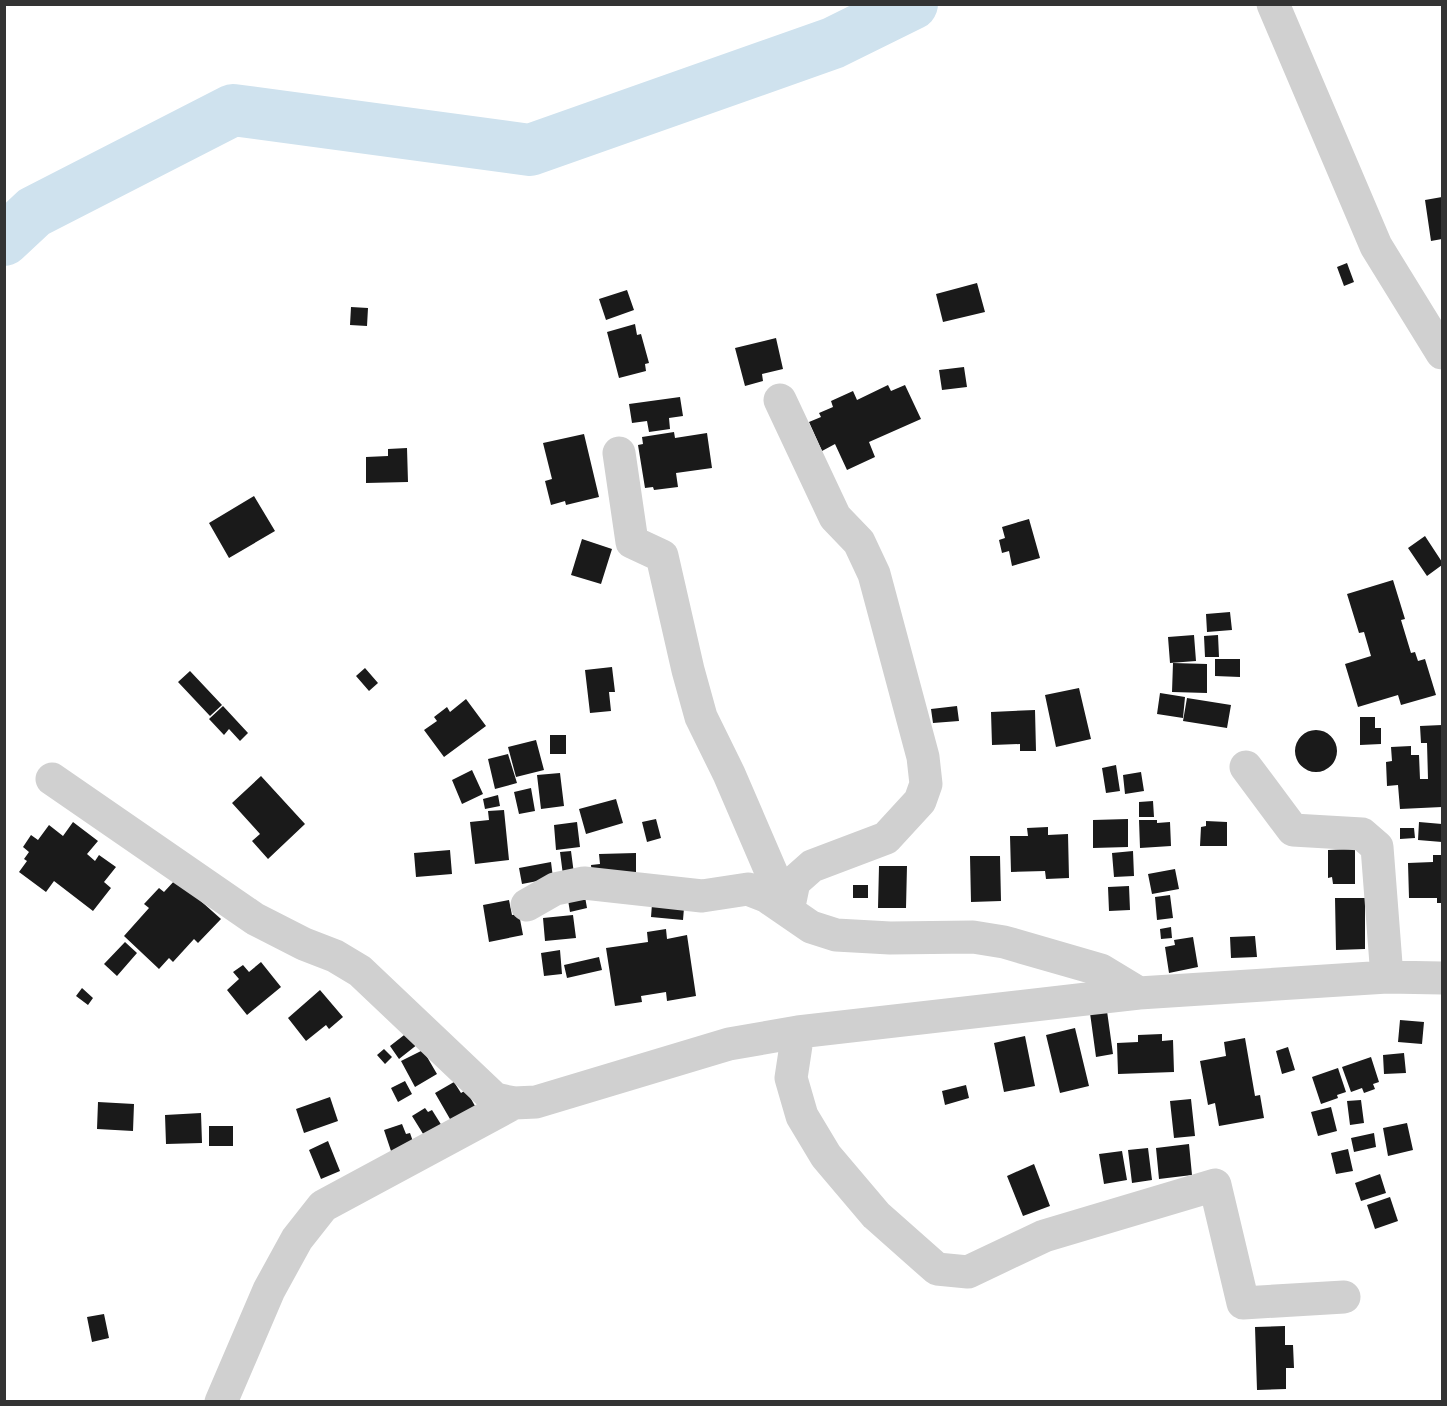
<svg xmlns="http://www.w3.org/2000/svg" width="1447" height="1406" viewBox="0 0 1447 1406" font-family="Poppins,sans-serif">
  <rect width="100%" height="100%" fill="#fff"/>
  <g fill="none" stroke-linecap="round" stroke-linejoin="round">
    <path stroke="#cfe2ee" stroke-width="52" d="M 4,240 L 34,212 L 233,110 L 530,150 L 833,43 L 912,4"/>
  </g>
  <path fill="#1a1a1a" d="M 1442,197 L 1442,239 L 1431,241 L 1425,200 Z
    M 1347,263 L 1354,282 L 1344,286 L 1337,267 Z
    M 977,283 L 985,312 L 943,322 L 936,294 Z
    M 627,290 L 634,310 L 606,320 L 599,299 Z
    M 351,307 L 368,308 L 367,326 L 350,325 Z
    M 635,324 L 637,335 L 641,334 L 649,363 L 645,364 L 646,371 L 619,378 L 607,332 Z
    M 776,338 L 783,369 L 762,374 L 763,381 L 745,386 L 735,348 Z
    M 964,367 L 967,387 L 942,390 L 939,370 Z
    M 888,385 L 891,391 L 905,385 L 921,419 L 869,442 L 875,457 L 847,470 L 835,444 L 822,451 L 809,422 L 821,417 L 819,413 L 833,407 L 831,401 L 853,391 L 857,400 Z
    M 680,397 L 683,416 L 669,418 L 670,429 L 649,432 L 647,421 L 632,423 L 629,404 Z
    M 674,432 L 675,438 L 707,433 L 712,468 L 676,473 L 678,487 L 654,490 L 653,487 L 645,488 L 638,445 L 643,444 L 642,437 Z
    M 584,434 L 599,497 L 566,505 L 565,501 L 551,505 L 545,481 L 552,479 L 543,443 Z
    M 407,448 L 408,482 L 366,483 L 366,457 L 388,456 L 388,449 Z
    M 254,496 L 275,531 L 229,558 L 209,523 Z
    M 1029,519 L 1040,558 L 1012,566 L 1009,551 L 1002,553 L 999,540 L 1005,538 L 1002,527 Z
    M 1425,536 L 1442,562 L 1442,565 L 1427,576 L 1408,548 Z
    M 582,539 L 612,549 L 601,584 L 571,575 Z
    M 1393,580 L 1405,619 L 1401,620 L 1411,653 L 1415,652 L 1418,661 L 1425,659 L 1436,695 L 1401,705 L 1398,695 L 1358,707 L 1345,664 L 1371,656 L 1364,632 L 1359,633 L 1347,594 Z
    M 1230,612 L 1232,630 L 1207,632 L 1206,614 Z
    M 1194,635 L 1196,661 L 1170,663 L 1168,637 Z
    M 1218,635 L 1219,657 L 1205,657 L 1204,636 Z
    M 1215,659 L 1240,659 L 1240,677 L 1215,676 Z
    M 1173,663 L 1207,664 L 1207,693 L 1172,692 Z
    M 612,667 L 615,692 L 609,692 L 611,711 L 590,713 L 585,670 Z
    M 365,668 L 378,683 L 369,691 L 356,676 Z
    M 190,671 L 222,705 L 210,716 L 178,682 Z
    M 1079,688 L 1091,739 L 1056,747 L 1045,695 Z
    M 1160,693 L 1185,697 L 1183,718 L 1157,714 Z
    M 1187,698 L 1231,705 L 1227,728 L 1183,721 Z
    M 466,699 L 486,726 L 444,757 L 424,730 L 437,721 L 434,717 L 447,707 L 450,712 Z
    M 223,706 L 248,733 L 240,741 L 229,729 L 224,735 L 209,719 Z
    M 957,706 L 959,721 L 933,723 L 931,709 Z
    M 1035,710 L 1036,751 L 1020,751 L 1020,744 L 992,745 L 991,712 Z
    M 1360,717 L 1375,717 L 1375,728 L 1381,728 L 1381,744 L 1360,745 Z
    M 1442,725 L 1442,807 L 1400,809 L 1398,785 L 1387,786 L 1386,762 L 1392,761 L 1391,747 L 1411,746 L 1411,755 L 1419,755 L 1420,779 L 1428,779 L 1427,743 L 1421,743 L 1420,726 Z
    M1295 751a21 21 0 1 1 42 0a21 21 0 1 1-42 0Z
    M 550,735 L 566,735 L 566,754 L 550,754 Z
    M 536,740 L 544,770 L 516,777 L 508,747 Z
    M 508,754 L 517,783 L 495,789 L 488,759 Z
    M 1116,765 L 1120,791 L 1106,793 L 1102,768 Z
    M 472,770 L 483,794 L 462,804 L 452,780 Z
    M 1141,772 L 1144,791 L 1125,794 L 1123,775 Z
    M 560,773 L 564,806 L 541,809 L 537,775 Z
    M 261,776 L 305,824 L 268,859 L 252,841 L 260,834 L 232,803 Z
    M 531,788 L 535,811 L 519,814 L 514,792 Z
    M 498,795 L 500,806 L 485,809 L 483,799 Z
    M 616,799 L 623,823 L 586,834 L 579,809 Z
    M 1153,801 L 1154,817 L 1139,817 L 1139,802 Z
    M 504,810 L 509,860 L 475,864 L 470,822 L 489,820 L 488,811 Z
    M 656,819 L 661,838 L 647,842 L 642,822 Z
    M 1128,819 L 1128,847 L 1093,848 L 1093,820 Z
    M 1139,820 L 1157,820 L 1157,823 L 1170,822 L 1171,846 L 1140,848 Z
    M 1206,821 L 1227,822 L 1227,846 L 1200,846 L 1201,827 L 1206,826 Z
    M 73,822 L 98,841 L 87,854 L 95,861 L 99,855 L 116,867 L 104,882 L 111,888 L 93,911 L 54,881 L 46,892 L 19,872 L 27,861 L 24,859 L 29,852 L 23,847 L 31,835 L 38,840 L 49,825 L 63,836 Z
    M 577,822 L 580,847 L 556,850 L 554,825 Z
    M 1419,822 L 1442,824 L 1442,842 L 1418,840 Z
    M 1048,827 L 1048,835 L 1068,834 L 1069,878 L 1046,879 L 1045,871 L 1011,872 L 1010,836 L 1028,836 L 1027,828 Z
    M 1400,828 L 1414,828 L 1415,838 L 1400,839 Z
    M 1355,849 L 1355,884 L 1333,884 L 1332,877 L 1328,878 L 1328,850 Z
    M 450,850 L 452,874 L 416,877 L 414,853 Z
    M 571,851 L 574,874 L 563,875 L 560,852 Z
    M 1133,851 L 1134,876 L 1114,877 L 1112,853 Z
    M 636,853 L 636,875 L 592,876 L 591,865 L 600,864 L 599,854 Z
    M 1433,855 L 1442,855 L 1442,903 L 1437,903 L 1437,898 L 1409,898 L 1408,863 L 1433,862 Z
    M 970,856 L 1000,856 L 1001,901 L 971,902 Z
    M 551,862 L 553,878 L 522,884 L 519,868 Z
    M 879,866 L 907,866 L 906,908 L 878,908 Z
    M 1175,869 L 1179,889 L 1152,894 L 1148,874 Z
    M 176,879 L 221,919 L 198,943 L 194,939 L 173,962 L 169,958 L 159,969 L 124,936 L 149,908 L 144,904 L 159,888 L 164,892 Z
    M 853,885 L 868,885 L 868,898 L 853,898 Z
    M 1129,886 L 1130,910 L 1109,911 L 1108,887 Z
    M 584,891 L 587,908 L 570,912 L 567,894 Z
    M 1170,895 L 1173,918 L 1157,920 L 1155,897 Z
    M 1335,898 L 1365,898 L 1365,949 L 1336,950 Z
    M 509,900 L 512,915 L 519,914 L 523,935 L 489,942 L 483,905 Z
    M 652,904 L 684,908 L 683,920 L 651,917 Z
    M 573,915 L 576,938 L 545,941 L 543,918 Z
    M 1171,927 L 1172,938 L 1161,939 L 1160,929 Z
    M 666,929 L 667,939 L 687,935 L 696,996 L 667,1001 L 666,992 L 641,996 L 642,1002 L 615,1006 L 606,948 L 648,942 L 647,932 Z
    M 1255,936 L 1257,957 L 1231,958 L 1230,937 Z
    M 1193,937 L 1198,967 L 1169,973 L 1165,947 L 1175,945 L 1174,940 Z
    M 125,942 L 137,953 L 117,976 L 104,964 Z
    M 560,950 L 562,974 L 544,976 L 541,953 Z
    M 599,957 L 602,970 L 567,978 L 564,965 Z
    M 261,962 L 281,987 L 247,1015 L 227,990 L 239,979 L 233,972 L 243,965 L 249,972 Z
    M 82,988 L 93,998 L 88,1005 L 76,996 Z
    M 320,990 L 343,1017 L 329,1029 L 326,1025 L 306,1041 L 288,1018 Z
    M 1107,1011 L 1113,1054 L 1096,1057 L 1090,1013 Z
    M 1400,1020 L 1424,1022 L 1422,1044 L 1398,1042 Z
    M 1075,1028 L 1089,1086 L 1060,1093 L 1046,1035 Z
    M 408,1032 L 418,1044 L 399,1059 L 390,1046 Z
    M 1162,1034 L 1162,1041 L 1173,1040 L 1174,1072 L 1118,1074 L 1117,1043 L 1138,1042 L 1138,1035 Z
    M 1025,1036 L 1035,1086 L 1004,1092 L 994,1043 Z
    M 1245,1038 L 1255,1096 L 1260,1095 L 1264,1118 L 1219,1126 L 1215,1103 L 1208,1105 L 1200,1061 L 1226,1056 L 1224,1042 Z
    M 1288,1047 L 1295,1070 L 1282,1074 L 1276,1051 Z
    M 384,1049 L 392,1057 L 385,1064 L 377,1055 Z
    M 423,1050 L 437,1074 L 415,1087 L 401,1061 Z
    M 1404,1053 L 1406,1073 L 1384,1074 L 1383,1055 Z
    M 1371,1057 L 1379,1082 L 1373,1084 L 1375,1089 L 1364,1093 L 1362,1088 L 1351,1092 L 1342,1067 Z
    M 1338,1068 L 1346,1092 L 1337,1095 L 1338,1098 L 1321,1104 L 1312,1077 Z
    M 405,1081 L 412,1094 L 398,1102 L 391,1088 Z
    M 454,1082 L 461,1093 L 466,1090 L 475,1106 L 454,1126 L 435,1093 Z
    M 966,1085 L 969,1098 L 945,1105 L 942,1091 Z
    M 330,1097 L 338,1121 L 304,1133 L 296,1109 Z
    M 1191,1099 L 1195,1136 L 1174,1138 L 1170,1101 Z
    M 1361,1100 L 1364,1123 L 1350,1125 L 1347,1101 Z
    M 98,1102 L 134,1104 L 133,1131 L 97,1129 Z
    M 1331,1107 L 1337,1131 L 1318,1136 L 1311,1112 Z
    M 425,1108 L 428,1112 L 432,1110 L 442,1126 L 425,1137 L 412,1116 Z
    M 201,1113 L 202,1143 L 166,1144 L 165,1115 Z
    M 1407,1123 L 1413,1150 L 1388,1156 L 1383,1128 Z
    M 402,1124 L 406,1134 L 410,1133 L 416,1150 L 393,1157 L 384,1130 Z
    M 209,1126 L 233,1126 L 233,1146 L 209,1146 Z
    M 1374,1133 L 1376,1147 L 1354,1152 L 1351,1138 Z
    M 328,1141 L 340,1171 L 321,1179 L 309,1150 Z
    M 1189,1144 L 1192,1175 L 1159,1179 L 1156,1148 Z
    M 1148,1148 L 1152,1180 L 1132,1183 L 1128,1150 Z
    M 1348,1149 L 1353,1171 L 1336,1174 L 1331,1153 Z
    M 1122,1151 L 1127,1180 L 1104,1184 L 1099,1154 Z
    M 1034,1164 L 1050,1206 L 1023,1216 L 1007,1176 Z
    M 1380,1174 L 1386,1193 L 1361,1201 L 1355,1183 Z
    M 1390,1197 L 1398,1221 L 1375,1229 L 1367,1205 Z
    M 104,1314 L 109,1338 L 92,1342 L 87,1317 Z
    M 1285,1326 L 1285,1345 L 1293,1345 L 1294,1368 L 1286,1368 L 1286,1389 L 1257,1390 L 1255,1327 Z"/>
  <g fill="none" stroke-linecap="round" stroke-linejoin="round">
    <path stroke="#d0d0d0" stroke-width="33" d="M 1273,4 L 1376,246 L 1442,353
      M 780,400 L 835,517 L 859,542 L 874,574 L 923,757 L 926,784 L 920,801 L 886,838 L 812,866 L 794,882 L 788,911
      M 619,453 L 632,542 L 662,556 L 688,670 L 701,717 L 729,774 L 788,911
      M 1246,767 L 1293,830 L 1362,834 L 1377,847 L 1387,977
      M 52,779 L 255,919 L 304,944 L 335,956 L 360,971 L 495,1099 L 514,1103 L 536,1102 L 729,1044 L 798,1032 L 1139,993 L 1387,977 L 1442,978
      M 527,905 L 555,889 L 584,883 L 702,896 L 748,889 L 766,896 L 811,927 L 836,935 L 890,938 L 973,937 L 1004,942 L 1101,970 L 1139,993
      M 798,1032 L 791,1078 L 802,1116 L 826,1156 L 876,1215 L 937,1269 L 968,1272 L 1044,1236 L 1215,1185 L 1243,1303 L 1344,1297
      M 221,1402 L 269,1290 L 297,1239 L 323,1206 L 514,1103"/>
  </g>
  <rect width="1447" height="1406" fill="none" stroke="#333333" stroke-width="12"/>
</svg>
